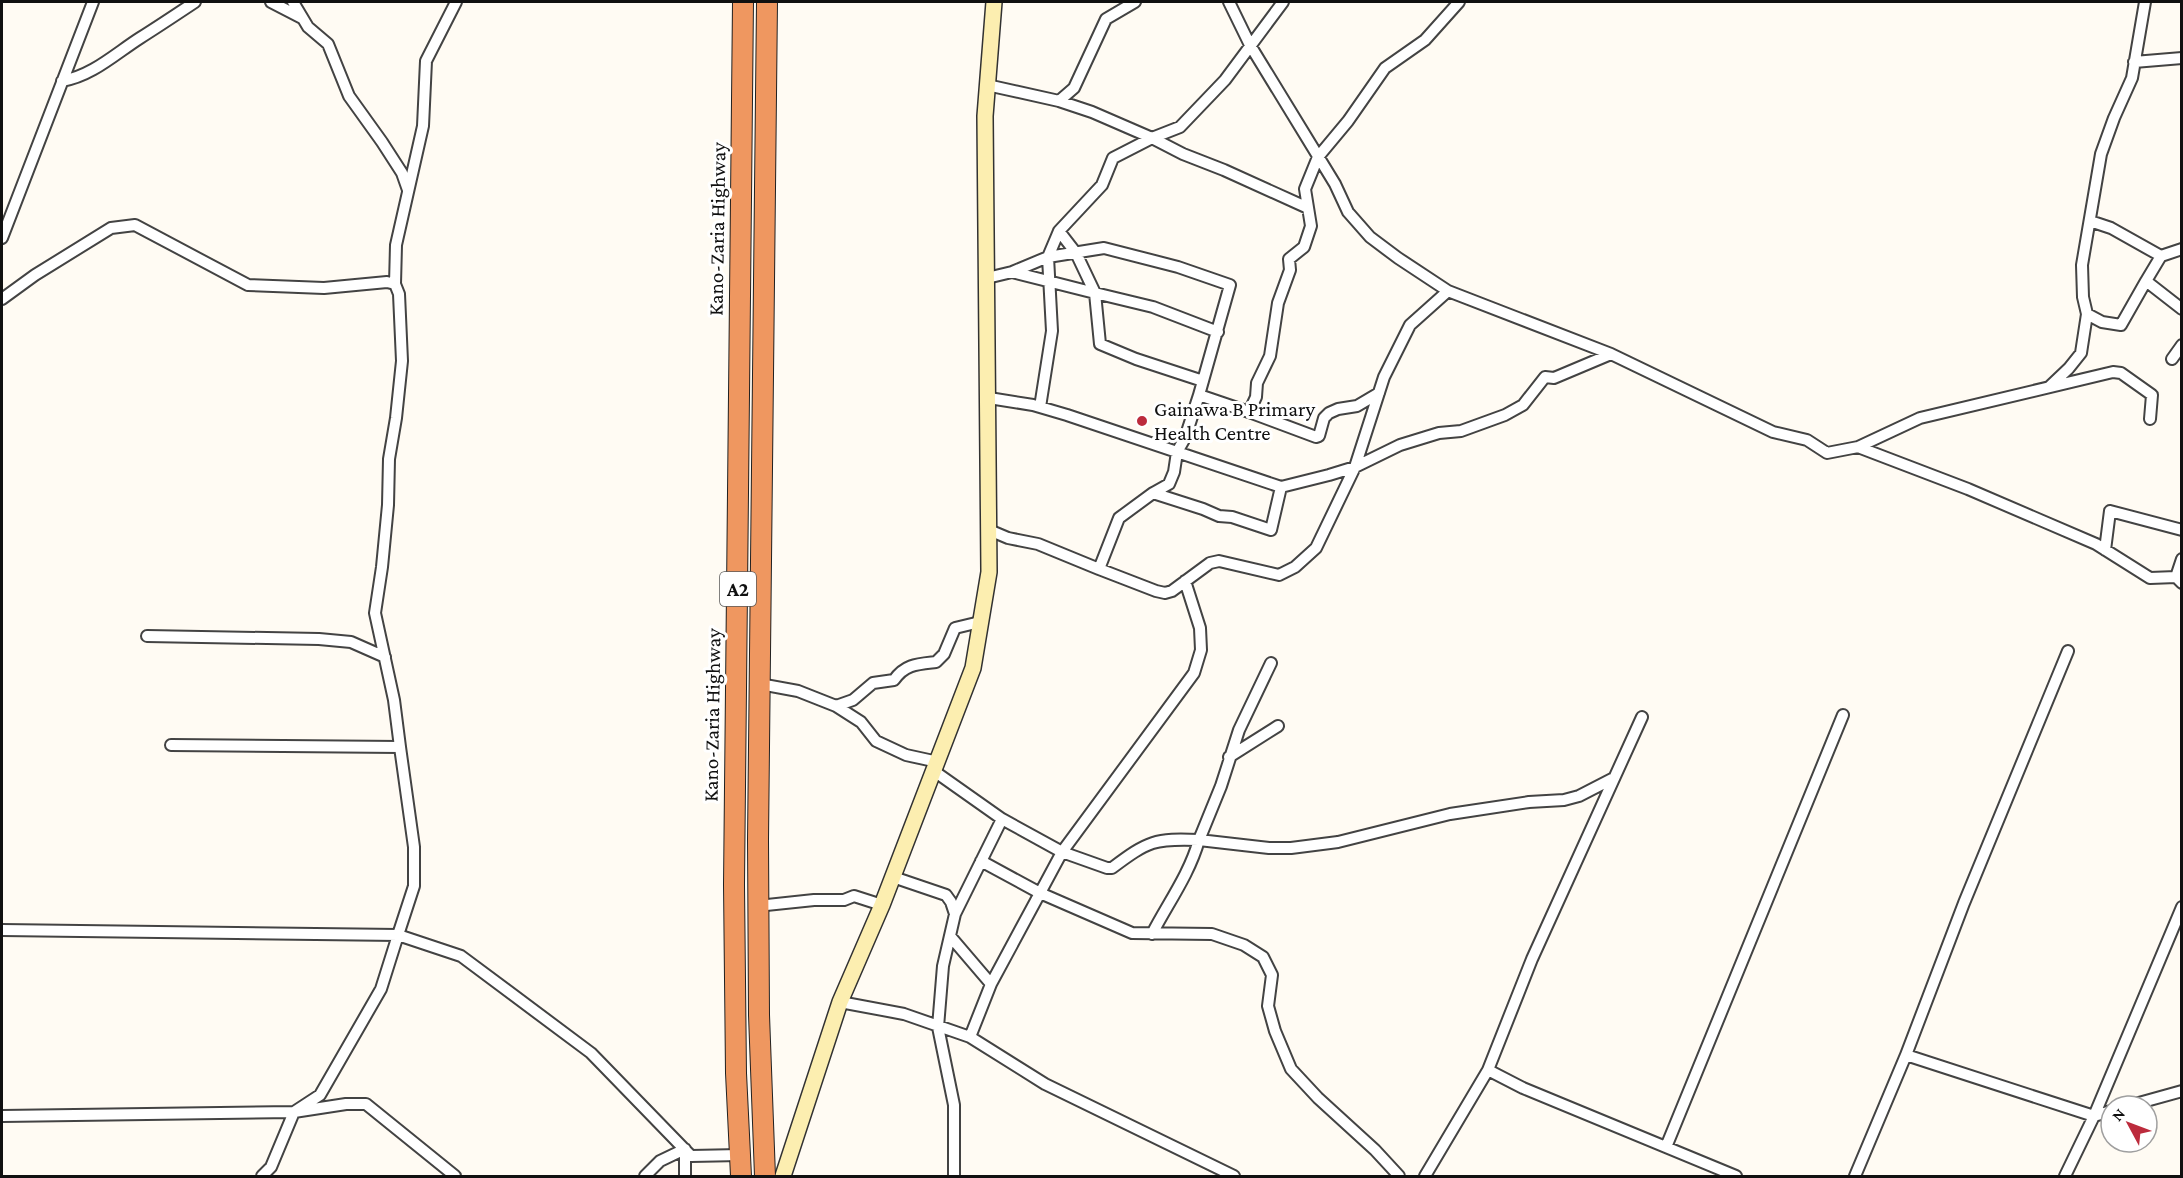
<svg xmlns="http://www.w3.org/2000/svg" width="2183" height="1178" viewBox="0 0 2183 1178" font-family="'Crimson Pro',serif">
  <rect width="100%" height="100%" fill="#fffbf3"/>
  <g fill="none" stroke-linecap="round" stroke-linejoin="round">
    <defs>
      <path id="street" d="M 271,2 L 302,18
        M 293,2 L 308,27 L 328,44 L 349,96 L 382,142 L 402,173 L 408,190
        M 1229,2 L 1250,45 L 1335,184 L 1348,212 L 1370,237 L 1398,258 L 1448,291 L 1611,354 L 1773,432 L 1807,440 L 1827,453 L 1858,447 L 1968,489 L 2096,544 L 2150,578 L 2176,577 L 2182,575
        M 2134,62 L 2182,58
        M 62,81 C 92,76 115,54 140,38 C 159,26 177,14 195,2
        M 987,85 L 1059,101 L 1092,112 L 1152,138 L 1180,127 L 1225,80 L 1283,2
        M 1059,101 L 1074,88 L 1106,19 L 1135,2
        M 2090,221 L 2111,228 L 2161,256 L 2182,249
        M 1059,231 L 1076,253 L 1095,293 L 1153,307 L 1218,332
        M 2,238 L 93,2
        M 1012,272 L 1095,293 L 1100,344 L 1136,359 L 1203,381
        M 987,278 L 1012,272 L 1048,257 L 1104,248 L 1178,267 L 1230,285 L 1199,395
        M 2146,281 L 2161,256
        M 395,284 L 396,245 L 423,126 L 426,61 L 456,2
        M 2,299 L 35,275 L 111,228 L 135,225 L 248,285 L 324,288 L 387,282 L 395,284 L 399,294 L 402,361 L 396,418 L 389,459 L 388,505 L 382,567 L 375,613 L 394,700 L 400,747
        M 2087,314 L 2102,322 L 2121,325 L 2146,281 L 2182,309
        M 2172,359 L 2182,345
        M 2049,387 L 2069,368 L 2081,353 L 2087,314 L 2083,297 L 2082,265 L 2101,154 L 2114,118 L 2132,78 L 2145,2
        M 989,398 L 1033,405 L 1067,415 L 1281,487
        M 1040,407 L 1052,331 L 1048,257 L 1059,231 L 1102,185 L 1113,158 L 1152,138 L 1183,154 L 1224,170 L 1308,208
        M 1249,412 L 1316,437 L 1319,436 L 1324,418 L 1329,413 L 1338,409 L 1357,406 L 1379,393
        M 1858,447 L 1920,418 L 2113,372 L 2121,373 L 2152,395 L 2150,419
        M 1153,493 L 1169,484 L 1174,472 L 1177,452 L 1185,438 L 1199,395 L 1249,412 L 1256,397 L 1257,383 L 1270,356 L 1278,303 L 1290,270 L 1289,259 L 1304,247 L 1311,226 L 1305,189 L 1318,157 L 1348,121 L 1385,68 L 1425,40 L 1459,2
        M 989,530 L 1008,538 L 1038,544 L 1099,569 L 1119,518 L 1153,493 L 1203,509 L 1219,516 L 1232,517 L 1271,530 L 1281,487 L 1329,475 L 1355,467 L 1400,445 L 1439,433 L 1461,431 L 1505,415 L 1523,405 L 1545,377 L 1554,378 L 1611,354
        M 2105,550 L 2110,511 L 2182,530
        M 2182,559 L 2176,577 L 2182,583
        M 1099,569 L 1156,591 L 1165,593 L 1172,591 L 1210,563 L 1219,561 L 1279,575 L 1295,567 L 1316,548 L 1355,467 L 1384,377 L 1410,325 L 1448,291
        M 1185,581 L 1200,628 L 1201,650 L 1194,673 L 1062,852 L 1107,868 L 1112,868 C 1148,841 1155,838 1199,840 L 1221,786 L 1239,730 L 1271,663
        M 147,636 L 319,639 L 351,642 L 385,657
        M 760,684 L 798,691 L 836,706 L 861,722 L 876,741 L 906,755 L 938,762
        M 836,706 L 853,700 L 873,683 L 894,680 C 905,664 918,664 936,662 L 944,654 L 955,628 L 980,622
        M 1229,757 L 1278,726
        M 934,771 L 1002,819 L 955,914 L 943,966 L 938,1027 L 954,1105 L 954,1176
        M 1002,819 L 1062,852 L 1040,893 L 1132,933 L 1212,934 L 1244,945 L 1263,957 L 1272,975 L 1268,1006 L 1275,1031 L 1291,1069 L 1318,1098 L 1375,1150 L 1399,1176
        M 981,861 L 1040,893 L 991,984
        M 893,877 L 946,895 L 951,902 L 955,914
        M 758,906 L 814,900 L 844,900 L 854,896 L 882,905
        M 2,930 L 398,935 L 414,886 L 414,847 L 400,747 L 171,745
        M 1152,934 C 1168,903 1189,875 1199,840 L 1269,848 L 1291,848 L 1338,842 L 1450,814 L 1529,802 L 1564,800 L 1579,796 L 1612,779
        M 950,936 L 991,984 L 970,1037 L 1045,1084 L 1234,1176
        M 840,1002 L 904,1014 L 970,1037
        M 1906,1055 L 1964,903 L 2068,651
        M 1488,1070 L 1523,1088 L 1736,1176
        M 2128,1106 L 2182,1091
        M 2,1116 L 294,1112 L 320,1095 L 381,989 L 398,935 L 461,956 L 591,1053 L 691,1156 L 740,1155
        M 1666,1147 L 1843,715
        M 262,1176 L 271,1167 L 294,1112 L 346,1104 L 366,1104 L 455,1176
        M 645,1176 L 660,1161 L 685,1149 L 685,1176
        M 1425,1176 L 1488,1070 L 1532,959 L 1642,717
        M 1855,1176 L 1906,1055 L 2094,1116 L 2111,1111
        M 2065,1176 L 2094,1116 L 2182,907"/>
      <path id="secondary" d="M 783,1176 L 840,1002 L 882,905 L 973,668 L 989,572 L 985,116 L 994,2"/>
      <path id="highway" d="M 741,1176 L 736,1073 L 734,885 L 743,2
        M 765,1176 L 759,1015 L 758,840 L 767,2"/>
    </defs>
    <use href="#street" stroke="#434343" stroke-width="14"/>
    <use href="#secondary" stroke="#323232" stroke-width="18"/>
    <use href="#highway" stroke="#212121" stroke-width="22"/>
    <use href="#street" stroke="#fff" stroke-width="10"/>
    <use href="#secondary" stroke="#fceeb0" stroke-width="15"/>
    <use href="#highway" stroke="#ef9760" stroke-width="20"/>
  </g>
  <circle fill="#bc2b3c" stroke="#fff" stroke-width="2" cx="1142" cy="421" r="6"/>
  <g text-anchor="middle" stroke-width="6" stroke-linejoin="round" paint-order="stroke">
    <rect fill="#fff" stroke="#585858" stroke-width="1.5" x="720" y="572" width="36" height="34" rx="4.5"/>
    <g font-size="20" font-weight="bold" fill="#101010">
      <text x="738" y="596">A2</text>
    </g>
    <g font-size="21" fill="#101010" stroke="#fff">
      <text transform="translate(717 229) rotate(-89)" y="7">Kano-Zaria Highway</text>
      <text transform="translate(712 715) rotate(-89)" y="7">Kano-Zaria Highway</text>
    </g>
    <g font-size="21" fill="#101010" stroke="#fff" text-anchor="start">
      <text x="1154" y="416">Gainawa B Primary<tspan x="1154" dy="24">Health Centre</tspan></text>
    </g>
  </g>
  <rect width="2183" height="1178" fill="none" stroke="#101010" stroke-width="6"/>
  <g transform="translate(2129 1124) rotate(311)"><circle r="28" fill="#ffffff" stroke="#9f9f9f" stroke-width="1.5"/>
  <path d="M0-4.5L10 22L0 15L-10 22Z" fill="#bc2b3c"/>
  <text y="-9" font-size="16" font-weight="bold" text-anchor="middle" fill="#101010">N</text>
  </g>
</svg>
